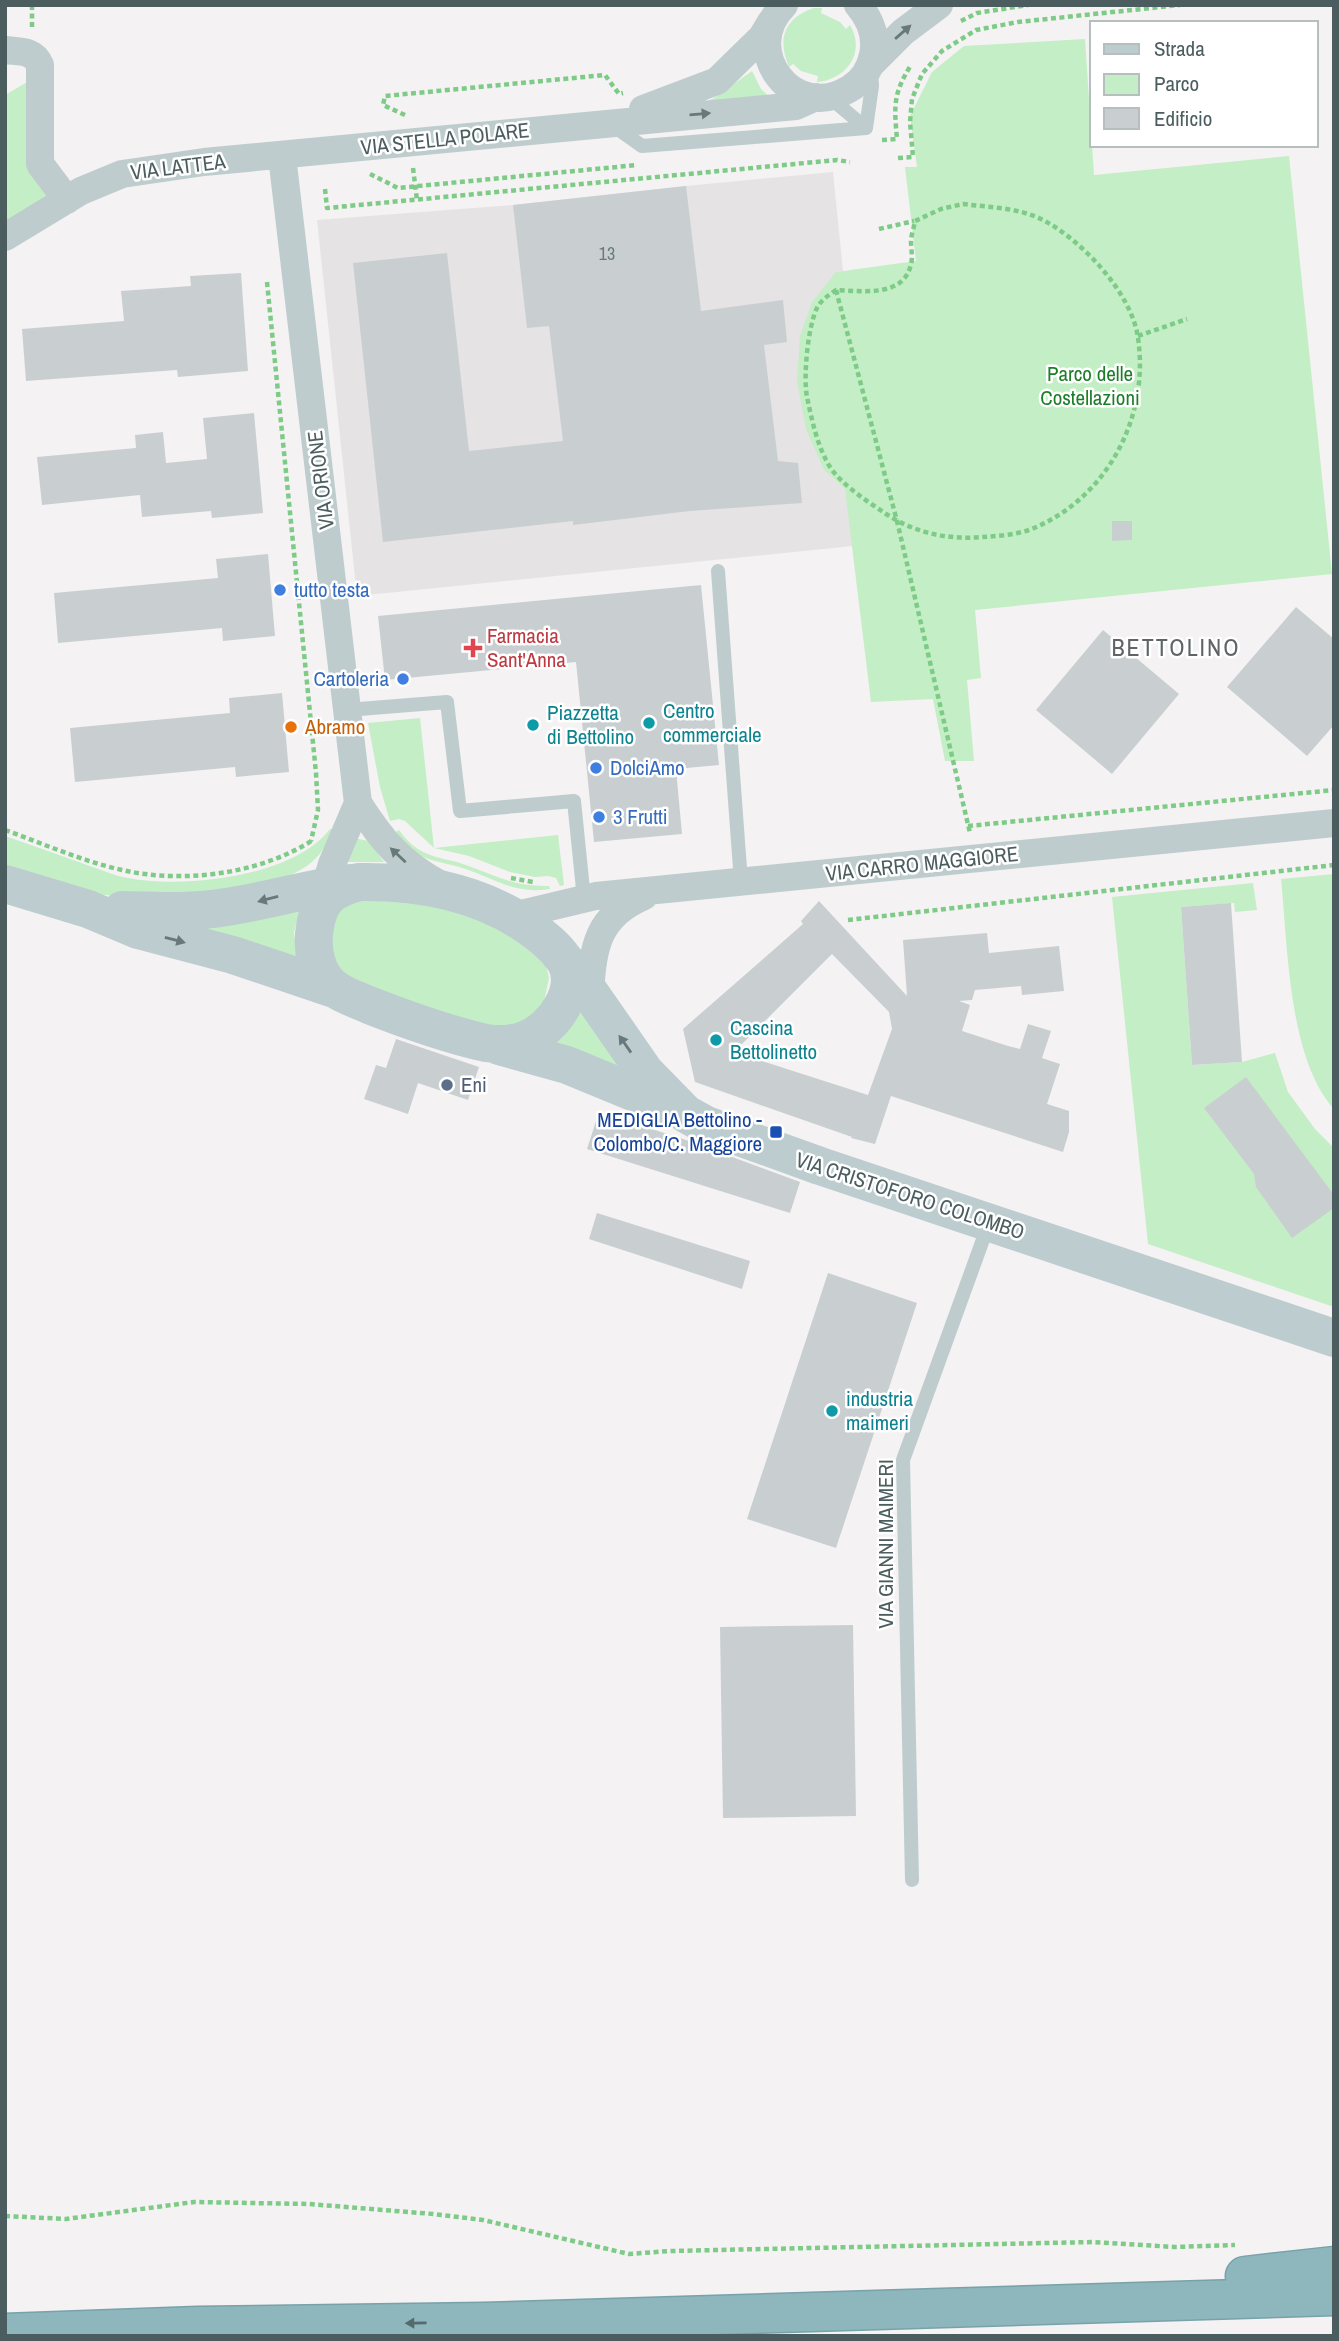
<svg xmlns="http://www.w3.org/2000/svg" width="1339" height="2341" viewBox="0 0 1339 2341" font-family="'Archivo Narrow',sans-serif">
  <rect width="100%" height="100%" fill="#f4f2f3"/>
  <path fill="#e5e3e4" d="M 833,172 L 843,271 L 836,272 L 824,470 L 845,489 L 853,546 L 357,596 L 317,220 L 513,205 L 686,186 Z"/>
  <path fill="#c4eec5" d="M 814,8 L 822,8 L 821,13 L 840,22 L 846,29 L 850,25 C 866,52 847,79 817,82 L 818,76 L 801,71 L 793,64 L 789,67 C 777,39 784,18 814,8 Z
    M 1085,39 L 1094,175 L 1289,156 L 1332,574 L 975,610 L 981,678 L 967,680 L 974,761 L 945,761 L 933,699 L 871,702 L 845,489 L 824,470 L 806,429 L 797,381 L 800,336 L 812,302 L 836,272 L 916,261 L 905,167 L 917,167 L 910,116 L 932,72 L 964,46 Z
    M 752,71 L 761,89 L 775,102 L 689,110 L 714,98 Z
    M 41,74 L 40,164 L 67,200 L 5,237 L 5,95 Z
    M 420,718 L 434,848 L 558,835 L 564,885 L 560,886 L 556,878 L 548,876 L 535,877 L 510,872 L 469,856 L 434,848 L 405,821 L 399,819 L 390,821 L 380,787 L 368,723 Z
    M 330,829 L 334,829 C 328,841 323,852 313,861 C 276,895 164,899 115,896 C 78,893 41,880 5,871 L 5,836 C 33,846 60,855 87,865 C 100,869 114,876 128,878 C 184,889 294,877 330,829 Z
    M 399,830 C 404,837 410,844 418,849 C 430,857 446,859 460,863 C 494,874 511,887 549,886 L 550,889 C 517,894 501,882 471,871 C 455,864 435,863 419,855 C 409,849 403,841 396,832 Z
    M 353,838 L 369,841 L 384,862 L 342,862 Z
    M 1334,874 L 1334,1109 C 1288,1058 1288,946 1281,879 Z
    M 1253,883 L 1257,910 L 1235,912 L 1234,903 L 1181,907 L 1192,1065 L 1242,1062 L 1275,1053 L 1288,1092 L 1315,1129 L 1334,1148 L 1334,1307 L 1148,1244 L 1112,897 Z
    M 392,894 L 496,922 L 546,965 L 549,978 L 544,1002 L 525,1021 L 510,1025 L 495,1026 L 444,1016 L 342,973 L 329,954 L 333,917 L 341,905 Z
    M 302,904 L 294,932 L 297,960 L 188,928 Z
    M 578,1003 L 632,1071 L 552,1045 Z"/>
  <path fill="#c9cfd1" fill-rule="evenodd" d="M 686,186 L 701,311 L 783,300 L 787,342 L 764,345 L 778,461 L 798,463 L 802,503 L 690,511 L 573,525 L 573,521 L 383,542 L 353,263 L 447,253 L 469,451 L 563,441 L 549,326 L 527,328 L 513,205 Z
    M 241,273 L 248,371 L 178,377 L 177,370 L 26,381 L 22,329 L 124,321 L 121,291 L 191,286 L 190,276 Z
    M 254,413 L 263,513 L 212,518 L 211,511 L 142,517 L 140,495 L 42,505 L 37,457 L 136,448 L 135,435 L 163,432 L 166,463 L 207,459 L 203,418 Z
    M 1112,521 L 1132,521 L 1132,540 L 1112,541 Z
    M 268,554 L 275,636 L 223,641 L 222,628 L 58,643 L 54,593 L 218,578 L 216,559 Z
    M 701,585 L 719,765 L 676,769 L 682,834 L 594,842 L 576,662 L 385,680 L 378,616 Z
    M 1296,607 L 1334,639 L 1334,725 L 1307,756 L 1227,687 Z
    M 1103,630 L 1179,694 L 1112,774 L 1036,710 Z
    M 282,693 L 289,772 L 236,777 L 235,767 L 75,782 L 70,728 L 230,713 L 229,698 Z
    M 819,901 L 907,996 L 903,940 L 987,933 L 989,953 L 1059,946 L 1064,991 L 1022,995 L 1021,986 L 975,990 L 972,1000 L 959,1001 L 970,1005 L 962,1031 L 1008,1046 L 1020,1049 L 1028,1024 L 1051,1031 L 1042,1058 L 1060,1064 L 1047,1104 L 1069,1111 L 1069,1132 L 1063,1152 L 891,1096 L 875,1144 L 851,1138 L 852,1137 L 695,1082 L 683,1029 L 803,924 L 801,921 ZM 832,954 L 889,1012 L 892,1029 L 868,1095 L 734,1052 Z
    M 1231,903 L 1242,1062 L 1192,1065 L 1181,907 Z
    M 396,1039 L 479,1067 L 468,1100 L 418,1083 L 408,1114 L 364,1099 L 376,1065 L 386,1068 Z
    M 1246,1077 L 1334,1195 L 1334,1208 L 1292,1238 L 1256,1187 L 1254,1174 L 1204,1108 Z
    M 599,1112 L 689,1141 L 800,1182 L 790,1213 L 587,1149 Z
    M 597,1213 L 750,1261 L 742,1289 L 589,1239 Z
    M 828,1273 L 917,1303 L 836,1548 L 747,1519 Z
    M 853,1625 L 856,1816 L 723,1818 L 720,1627 Z"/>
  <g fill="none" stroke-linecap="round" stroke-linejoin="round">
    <defs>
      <path id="highway" d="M 1245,2276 L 1334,2266
        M 5,2333 L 198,2326 L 484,2322 L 1334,2296"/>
    </defs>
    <use href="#highway" stroke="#78a2a9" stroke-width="41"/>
    <path stroke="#7ecb88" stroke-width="4.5" stroke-dasharray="5 3.5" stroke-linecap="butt" d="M 32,5 L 32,28
      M 961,21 L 977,13 L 1028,5
      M 405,115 L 383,105 L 385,96 L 605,75 L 619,94 L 623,93
      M 882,140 L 897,139 C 894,105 893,94 911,65
      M 898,158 L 913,157 L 910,122 L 912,99 L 922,74 L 942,51 L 976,30 L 1018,22 L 1180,5
      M 413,168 L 417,200
      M 370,174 L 398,188 L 637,165
      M 325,189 L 327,208 L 837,160 L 850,162
      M 963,204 C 988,207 1019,208 1041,219 C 1081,239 1132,293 1138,338 C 1150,419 1105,501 1029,530 C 1014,535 997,536 982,537 C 948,540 915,533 886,514 C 867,501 843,486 830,467 C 817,446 812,420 807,397 C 803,377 808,326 817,308 C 821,300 829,295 836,290 C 861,291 904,298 911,264 C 913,257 911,249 911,242 C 911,235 914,228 915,221 L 941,209 Z
      M 879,229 L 914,221
      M 267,282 L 316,773 L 318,810 L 311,841
      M 836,290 L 897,521 L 970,833
      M 1138,336 L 1187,319
      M 968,826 L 1334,790
      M 5,830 C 44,844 82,861 122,870 C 184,884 260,874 313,840
      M 511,878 L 533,882
      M 848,920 L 1334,865
      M 5,2216 L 66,2219 L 194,2202 L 309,2204 L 433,2214 L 483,2220 L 629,2254 L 670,2251 L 1093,2242 L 1174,2247 L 1235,2245"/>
    <path stroke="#bfcccd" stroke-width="14" d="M 829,97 L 866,128
      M 615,127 L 642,146 L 866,128
      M 866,128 L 872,86 L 871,71
      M 718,571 L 741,882
      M 347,710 L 447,702 L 460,811 L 574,801 L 584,899
      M 912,1880 L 903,1460 L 989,1223"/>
    <path stroke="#bfcccd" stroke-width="28" d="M 784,5 C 738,51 795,123 849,89 C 862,82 870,69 873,55 C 877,36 870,19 858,5
      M 5,50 C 20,52 34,50 40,65 L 40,164 L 67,200
      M 871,64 L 903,32 L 939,5
      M 643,109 L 717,81 L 762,37 L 771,22
      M 282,156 L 358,803 L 332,864 L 321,902
      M 5,237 L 81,191 L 122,174 L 204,162 L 796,106 L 816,97
      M 358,803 C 382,841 401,863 441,885
      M 512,916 L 596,896 L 1334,823
      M 590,993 C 593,947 597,916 644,896"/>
    <path stroke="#bccccf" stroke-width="38" d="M 359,882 C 421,881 484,893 535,931 C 546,940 558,949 565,961 C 581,989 554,1028 527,1039 C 515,1044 499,1045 486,1043 C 446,1034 407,1020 369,1005 C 358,1000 345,996 335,989 C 316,976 311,948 315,927 C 319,899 332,889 359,882 Z
      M 5,884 L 88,909 L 138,930 L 233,955 L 334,989
      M 122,910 C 157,911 192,913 226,907 C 268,901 308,888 350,883
      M 558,952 L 579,977 L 645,1072 L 686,1114 L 706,1125 L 820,1166 L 1334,1338
      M 499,1046 L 567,1065 L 669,1107"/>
    <use href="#highway" stroke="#8db7bd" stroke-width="38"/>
  </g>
  <defs><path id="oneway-solid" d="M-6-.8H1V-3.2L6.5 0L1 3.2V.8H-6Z" transform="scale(1.75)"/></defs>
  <g fill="#68797a">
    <use href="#oneway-solid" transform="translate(903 32) rotate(-41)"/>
    <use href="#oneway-solid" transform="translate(700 114) rotate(-5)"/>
    <use href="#oneway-solid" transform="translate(398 855) rotate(-137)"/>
  </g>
  <g fill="#67797b">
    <use href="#oneway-solid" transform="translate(268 899) rotate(165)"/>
    <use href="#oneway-solid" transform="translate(175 940) rotate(15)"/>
    <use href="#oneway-solid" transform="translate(625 1044) rotate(-125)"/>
  </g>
  <use fill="#556a6d" href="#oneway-solid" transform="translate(416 2323) rotate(179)"/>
  <g fill="#3f7fe0" stroke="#fff" stroke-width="2.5">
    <circle cx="280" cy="590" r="7"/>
    <circle cx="403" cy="679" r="7"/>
    <circle cx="596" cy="768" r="7"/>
    <circle cx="599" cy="817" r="7"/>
  </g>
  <path fill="#e0444e" stroke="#fff" stroke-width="2.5" d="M469.5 637.5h7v7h7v7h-7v7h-7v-7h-7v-7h7z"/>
  <g fill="#0f9aa8" stroke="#fff" stroke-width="2.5">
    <circle cx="649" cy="723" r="7"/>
    <circle cx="533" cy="725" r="7"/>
    <circle cx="716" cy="1040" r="7"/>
    <circle cx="832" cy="1411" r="7"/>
  </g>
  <circle fill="#e8710a" stroke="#fff" stroke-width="2.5" cx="291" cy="727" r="7"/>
  <circle fill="#5c6f8a" stroke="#fff" stroke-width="2.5" cx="447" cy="1085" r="7"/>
  <rect fill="#1a4fb4" stroke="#fff" stroke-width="2.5" x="769" y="1125" width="14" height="14" rx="3.5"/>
  <g text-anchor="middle" stroke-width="5" stroke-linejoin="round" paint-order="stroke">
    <g font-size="18" fill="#6a7a7c">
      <text x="607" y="260">13</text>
    </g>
    <g font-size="21" fill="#4b5d5f" stroke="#fff">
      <text transform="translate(445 139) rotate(-6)" y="7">VIA STELLA POLARE</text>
      <text transform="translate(178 167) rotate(-7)" y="7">VIA LATTEA</text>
      <text transform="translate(321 480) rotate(-97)" y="7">VIA ORIONE</text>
      <text transform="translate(922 864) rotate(-6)" y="7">VIA CARRO MAGGIORE</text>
      <text transform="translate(910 1196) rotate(18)" y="7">VIA CRISTOFORO COLOMBO</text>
      <text transform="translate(886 1544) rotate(-90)" y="7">VIA GIANNI MAIMERI</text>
    </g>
    <g font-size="21" fill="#1d7e29" stroke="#fff">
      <text x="1090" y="381">Parco delle<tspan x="1090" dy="24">Costellazioni</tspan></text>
    </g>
    <g font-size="21" fill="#366cbe" stroke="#fff" text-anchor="start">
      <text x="294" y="597">tutto testa</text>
      <text x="389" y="686" text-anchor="end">Cartoleria</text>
      <text x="610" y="775">DolciAmo</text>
      <text x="613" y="824">3 Frutti</text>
    </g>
    <g font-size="21" fill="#be3a42" stroke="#fff" text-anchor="start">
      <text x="487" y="643">Farmacia<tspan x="487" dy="24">Sant'Anna</tspan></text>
    </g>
    <g font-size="21" fill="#0d838f" stroke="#fff" text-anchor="start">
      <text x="663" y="718">Centro<tspan x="663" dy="24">commerciale</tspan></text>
      <text x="547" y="720">Piazzetta<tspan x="547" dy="24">di Bettolino</tspan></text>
      <text x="730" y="1035">Cascina<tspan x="730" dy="24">Bettolinetto</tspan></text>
      <text x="846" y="1406">industria<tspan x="846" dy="24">maimeri</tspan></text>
    </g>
    <g font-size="21" fill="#c56008" stroke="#fff" text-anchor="start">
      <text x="305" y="734">Abramo</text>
    </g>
    <g font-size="21" fill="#4e5e75" stroke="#fff" text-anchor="start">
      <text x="461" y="1092">Eni</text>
    </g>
    <g font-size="21" fill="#164399" stroke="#fff" text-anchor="end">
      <text x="762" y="1127">MEDIGLIA Bettolino -<tspan x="762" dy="24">Colombo/C. Maggiore</tspan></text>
    </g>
    <g font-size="24" letter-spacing="2" fill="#5f6567" stroke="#fff">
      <text x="1176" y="656">BETTOLINO</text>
    </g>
  </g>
  <rect width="1339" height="2341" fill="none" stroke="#4b5d5f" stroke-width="14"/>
  <rect x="1090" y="21" width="228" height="126" fill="#ffffff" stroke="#b7bebf" stroke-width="2"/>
  <rect x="1104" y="44" width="35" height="10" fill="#bccccf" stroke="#b7bebf" stroke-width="2"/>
  <text x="1154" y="56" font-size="21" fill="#4b5d5f">Strada</text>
  <rect x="1104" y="74" width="35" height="21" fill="#c4eec5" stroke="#b7bebf" stroke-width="2"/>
  <text x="1154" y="91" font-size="21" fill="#4b5d5f">Parco</text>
  <rect x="1104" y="108" width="35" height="21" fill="#c9cfd1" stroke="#b7bebf" stroke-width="2"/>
  <text x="1154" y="126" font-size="21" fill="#4b5d5f">Edificio</text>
</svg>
